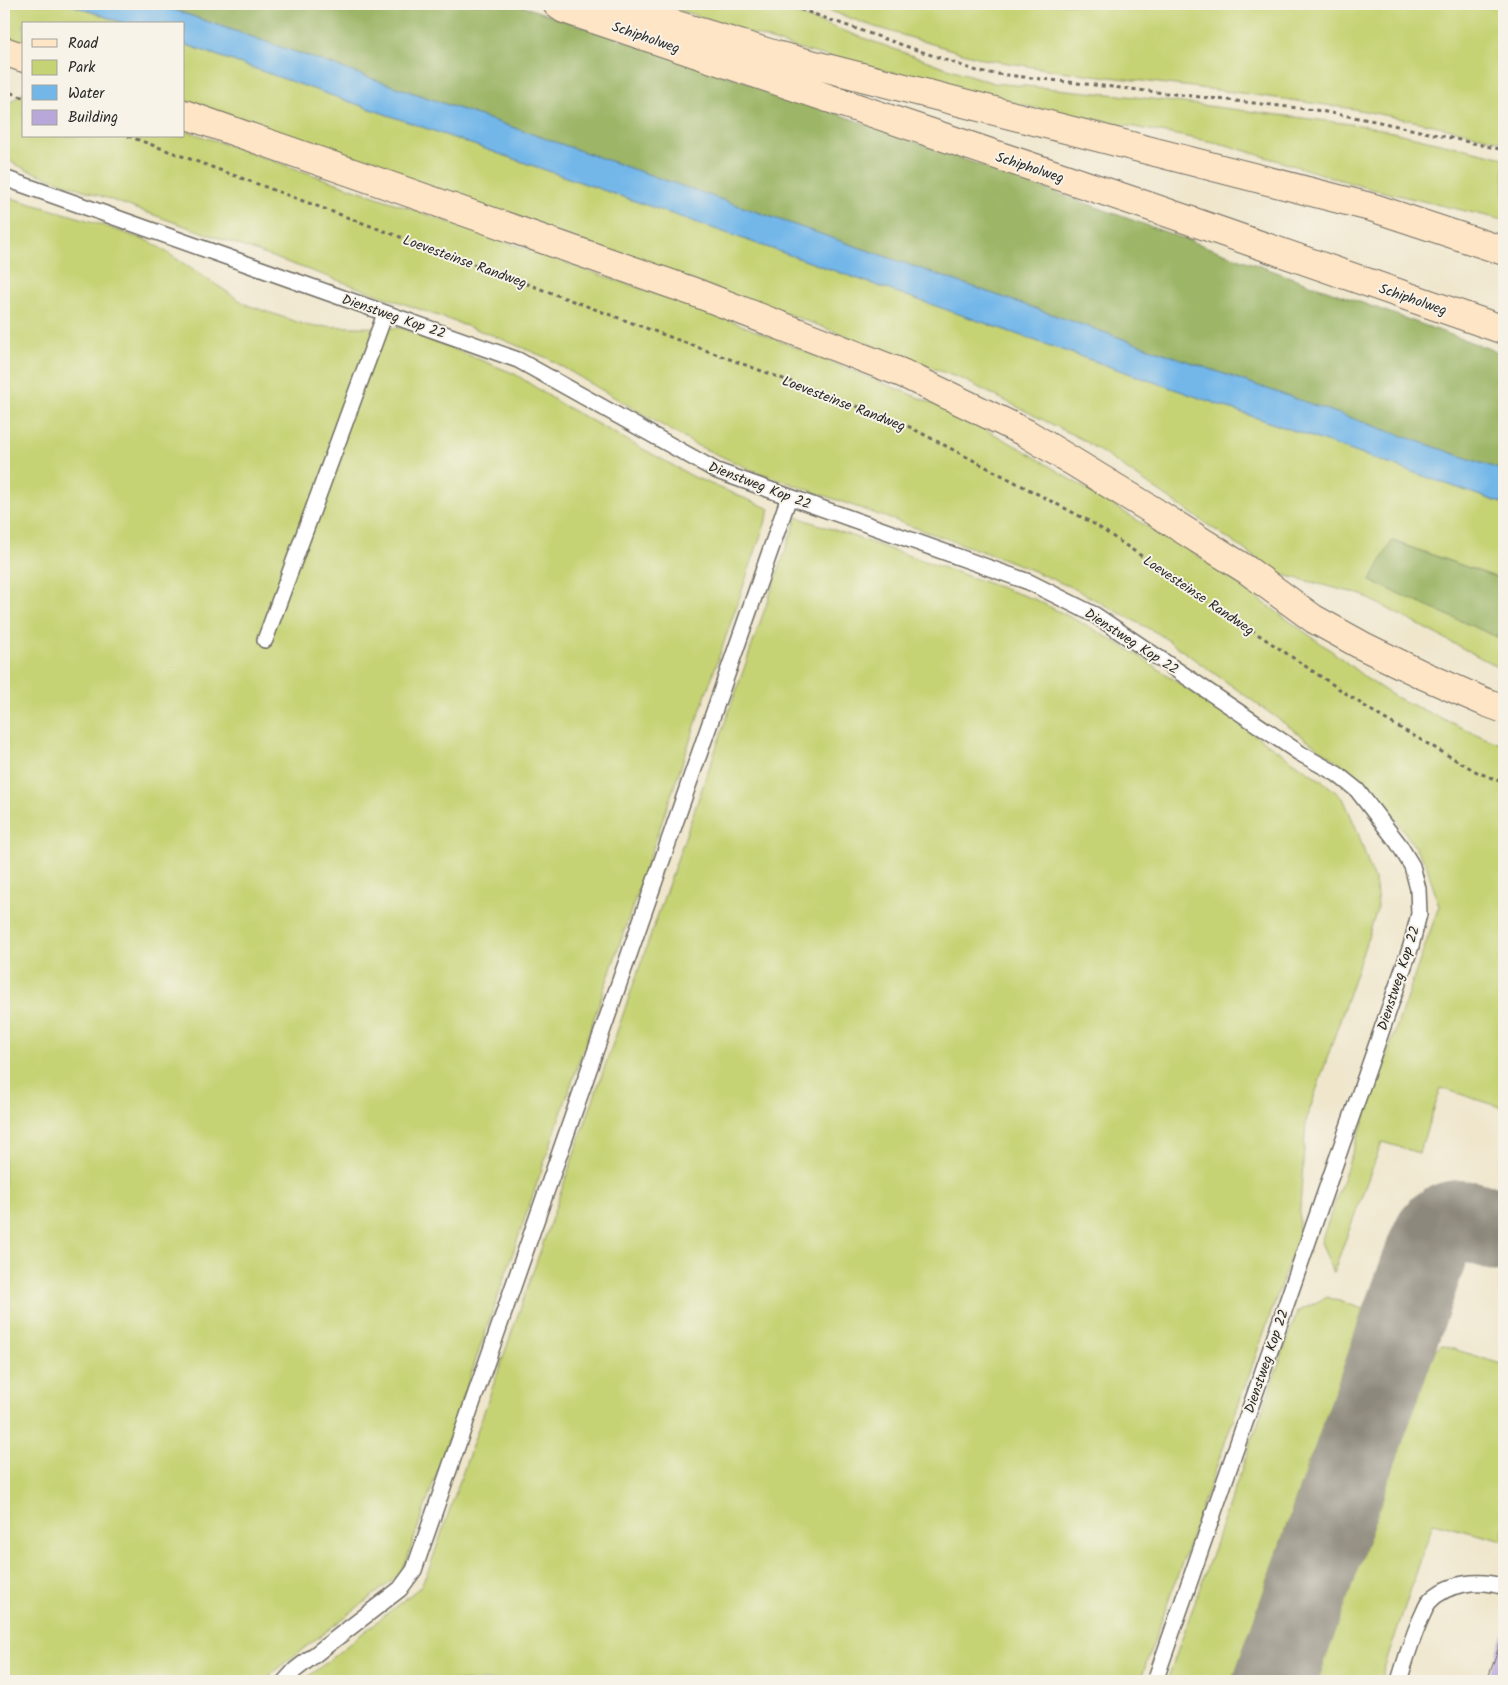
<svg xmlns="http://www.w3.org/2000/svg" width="1508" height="1685" viewBox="0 0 1508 1685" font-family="Kalam,sans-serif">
  <rect width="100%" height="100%" fill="#f7f3e8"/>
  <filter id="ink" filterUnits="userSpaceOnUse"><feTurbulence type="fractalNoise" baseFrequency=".02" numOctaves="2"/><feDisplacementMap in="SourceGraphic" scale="10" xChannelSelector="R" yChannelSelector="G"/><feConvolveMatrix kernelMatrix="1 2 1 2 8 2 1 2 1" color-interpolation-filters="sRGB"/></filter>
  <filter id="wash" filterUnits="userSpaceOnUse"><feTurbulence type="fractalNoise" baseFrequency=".0096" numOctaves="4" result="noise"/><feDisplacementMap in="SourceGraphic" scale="20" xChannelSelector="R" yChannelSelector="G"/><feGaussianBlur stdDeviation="1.12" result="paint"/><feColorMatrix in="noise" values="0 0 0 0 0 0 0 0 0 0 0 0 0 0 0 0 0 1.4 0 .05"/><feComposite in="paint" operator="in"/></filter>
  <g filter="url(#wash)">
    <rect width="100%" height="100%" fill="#efe6cc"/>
    <path fill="#c6d374" stroke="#787f50" d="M 4,4 L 69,4 L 126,24 L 24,24 L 24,44 L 4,37 Z
      M 661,4 L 763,4 L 780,8 L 944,67 L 994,83 L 1119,95 L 1367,126 L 1504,158 L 1504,220 L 1367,188 L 1223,144 L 1030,107 L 802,50 Z
      M 811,4 L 1504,4 L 1504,142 L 1443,127 L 1354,109 L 1233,92 L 1052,70 L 983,59 L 875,27 Z
      M 184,44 L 1504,504 L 1504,580 L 1393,541 L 1370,581 L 1504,640 L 1504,667 L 1498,667 L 1362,595 L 1280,574 L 1085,441 L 964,380 L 812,323 L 184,100 Z
      M 24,92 L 24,136 L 184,136 L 184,130 L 722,317 L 956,413 L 1025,451 L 1153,530 L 1183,545 L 1333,652 L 1367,679 L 1397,698 L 1485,738 L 1504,745 L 1504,1108 L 1441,1088 L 1419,1153 L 1382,1142 L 1333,1273 L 1321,1242 L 1439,906 L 1426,864 L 1400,825 L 1376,794 L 1337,761 L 1159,634 L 1075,589 L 1015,563 L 752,470 L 696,445 L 547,358 L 492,335 L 27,170 L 4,158 L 4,111 L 12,101 Z
      M 4,196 L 84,219 L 151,242 L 247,305 L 309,326 L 402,328 L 515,374 L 561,404 L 694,477 L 770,509 L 406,1562 L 399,1575 L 388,1584 L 273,1672 L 266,1681 L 4,1681 Z
      M 797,517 L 1034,599 L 1086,625 L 1135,653 L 1325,783 L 1343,798 L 1357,830 L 1376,886 L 1378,907 L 1306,1121 L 1298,1237 L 1140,1681 L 303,1681 L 420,1587 L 429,1569 Z
      M 1327,1297 L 1363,1309 L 1320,1441 L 1309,1460 L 1233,1681 L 1167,1681 L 1297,1312 Z
      M 1441,1345 L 1504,1365 L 1504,1541 L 1433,1523 L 1380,1681 L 1317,1681 L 1432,1354 Z"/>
    <path fill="#9cb566" stroke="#647048" d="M 157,4 L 516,4 L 802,101 L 1504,354 L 1504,471 Z
      M 1392,541 L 1504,580 L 1504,640 L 1370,581 Z"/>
    <path fill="#73b7e9" stroke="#4f718a" d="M 69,4 L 157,4 L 1504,471 L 1504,504 L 184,44 L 184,24 L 126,24 Z"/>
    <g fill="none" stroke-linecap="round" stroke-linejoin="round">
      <path stroke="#8d887c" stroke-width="82" d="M 1275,1681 L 1428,1249 C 1431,1243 1433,1235 1437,1231 C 1456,1212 1483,1225 1504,1232"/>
    </g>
    <g id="blocks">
      <path fill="#b8a8da" d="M 1504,1632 L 1504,1681 L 1487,1681 Z"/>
    </g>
  </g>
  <g filter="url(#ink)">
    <use href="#blocks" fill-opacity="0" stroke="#706c63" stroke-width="1"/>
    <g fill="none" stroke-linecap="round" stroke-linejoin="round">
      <defs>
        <path id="lane" d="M 4,178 L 518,360 L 717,471 L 1029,582 L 1095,615 L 1301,754 L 1337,774 L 1357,790 L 1398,843 L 1412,866 L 1418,889 L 1419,914 L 1411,946 L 1155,1681
          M 265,640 L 385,314
          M 285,1681 L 295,1670 L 400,1589 L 414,1570 L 789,497
          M 1399,1681 C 1406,1659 1412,1637 1422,1616 C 1424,1612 1426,1606 1429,1602 C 1447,1582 1480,1579 1504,1587"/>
        <path id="secondary" d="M 557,4 L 564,9 L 1151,207 L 1504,330
          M 607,4 L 776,55 L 1374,208 L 1504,251
          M 4,51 L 24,58
          M 184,114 L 694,292 L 902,373 L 1026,433 L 1152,510 L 1247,570 L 1314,619 L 1363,646 L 1425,676 L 1485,702 L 1504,709"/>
      </defs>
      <use href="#lane" stroke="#706c63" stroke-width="18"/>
      <use href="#secondary" stroke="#706c63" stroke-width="30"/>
      <path stroke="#706c63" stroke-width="3" stroke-dasharray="4 4" stroke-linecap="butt" d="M 785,4 L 980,72 L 1315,110 L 1375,121 L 1504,150
        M 4,90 L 24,98
        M 128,136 L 902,423 L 1091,522 L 1381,717 L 1477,772 L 1504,783"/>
      <use href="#lane" stroke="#fff" stroke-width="15"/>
      <use href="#secondary" stroke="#fde5c5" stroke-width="28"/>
    </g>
  </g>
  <g text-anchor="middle" stroke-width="4" stroke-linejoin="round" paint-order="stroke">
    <g font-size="14" fill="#2b2b2b" stroke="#f7f3e8">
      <text transform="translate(646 37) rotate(19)" y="5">Schipholweg</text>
      <text transform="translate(1030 167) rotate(18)" y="5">Schipholweg</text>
      <text transform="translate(465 261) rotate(20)" y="5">Loevesteinse Randweg</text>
      <text transform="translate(1413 299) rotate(19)" y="5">Schipholweg</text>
      <text transform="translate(394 316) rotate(19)" y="5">Dienstweg Kop 22</text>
      <text transform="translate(844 403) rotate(21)" y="5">Loevesteinse Randweg</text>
      <text transform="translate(760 485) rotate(21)" y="5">Dienstweg Kop 22</text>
      <text transform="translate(1199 595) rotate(34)" y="5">Loevesteinse Randweg</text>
      <text transform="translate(1132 641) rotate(33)" y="5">Dienstweg Kop 22</text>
      <text transform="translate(1398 978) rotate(-72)" y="5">Dienstweg Kop 22</text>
      <text transform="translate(1266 1361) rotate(-71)" y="5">Dienstweg Kop 22</text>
    </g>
  </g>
  <rect width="1508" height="1685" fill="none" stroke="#f7f3e8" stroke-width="20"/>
  <rect x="22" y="22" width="162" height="115" fill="#f7f3e8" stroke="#a5a39c"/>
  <rect x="32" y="39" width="25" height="8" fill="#fde5c5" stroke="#a5a39c"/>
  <text x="68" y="48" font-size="15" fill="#2b2b2b">Road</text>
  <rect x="32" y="60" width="25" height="15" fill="#c6d374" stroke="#a5a39c"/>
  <text x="68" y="72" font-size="15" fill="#2b2b2b">Park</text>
  <rect x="32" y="85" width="25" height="15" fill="#73b7e9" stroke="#a5a39c"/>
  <text x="68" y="98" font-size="15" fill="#2b2b2b">Water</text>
  <rect x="32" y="110" width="25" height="15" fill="#b8a8da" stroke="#a5a39c"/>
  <text x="68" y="122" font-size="15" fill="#2b2b2b">Building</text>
</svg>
